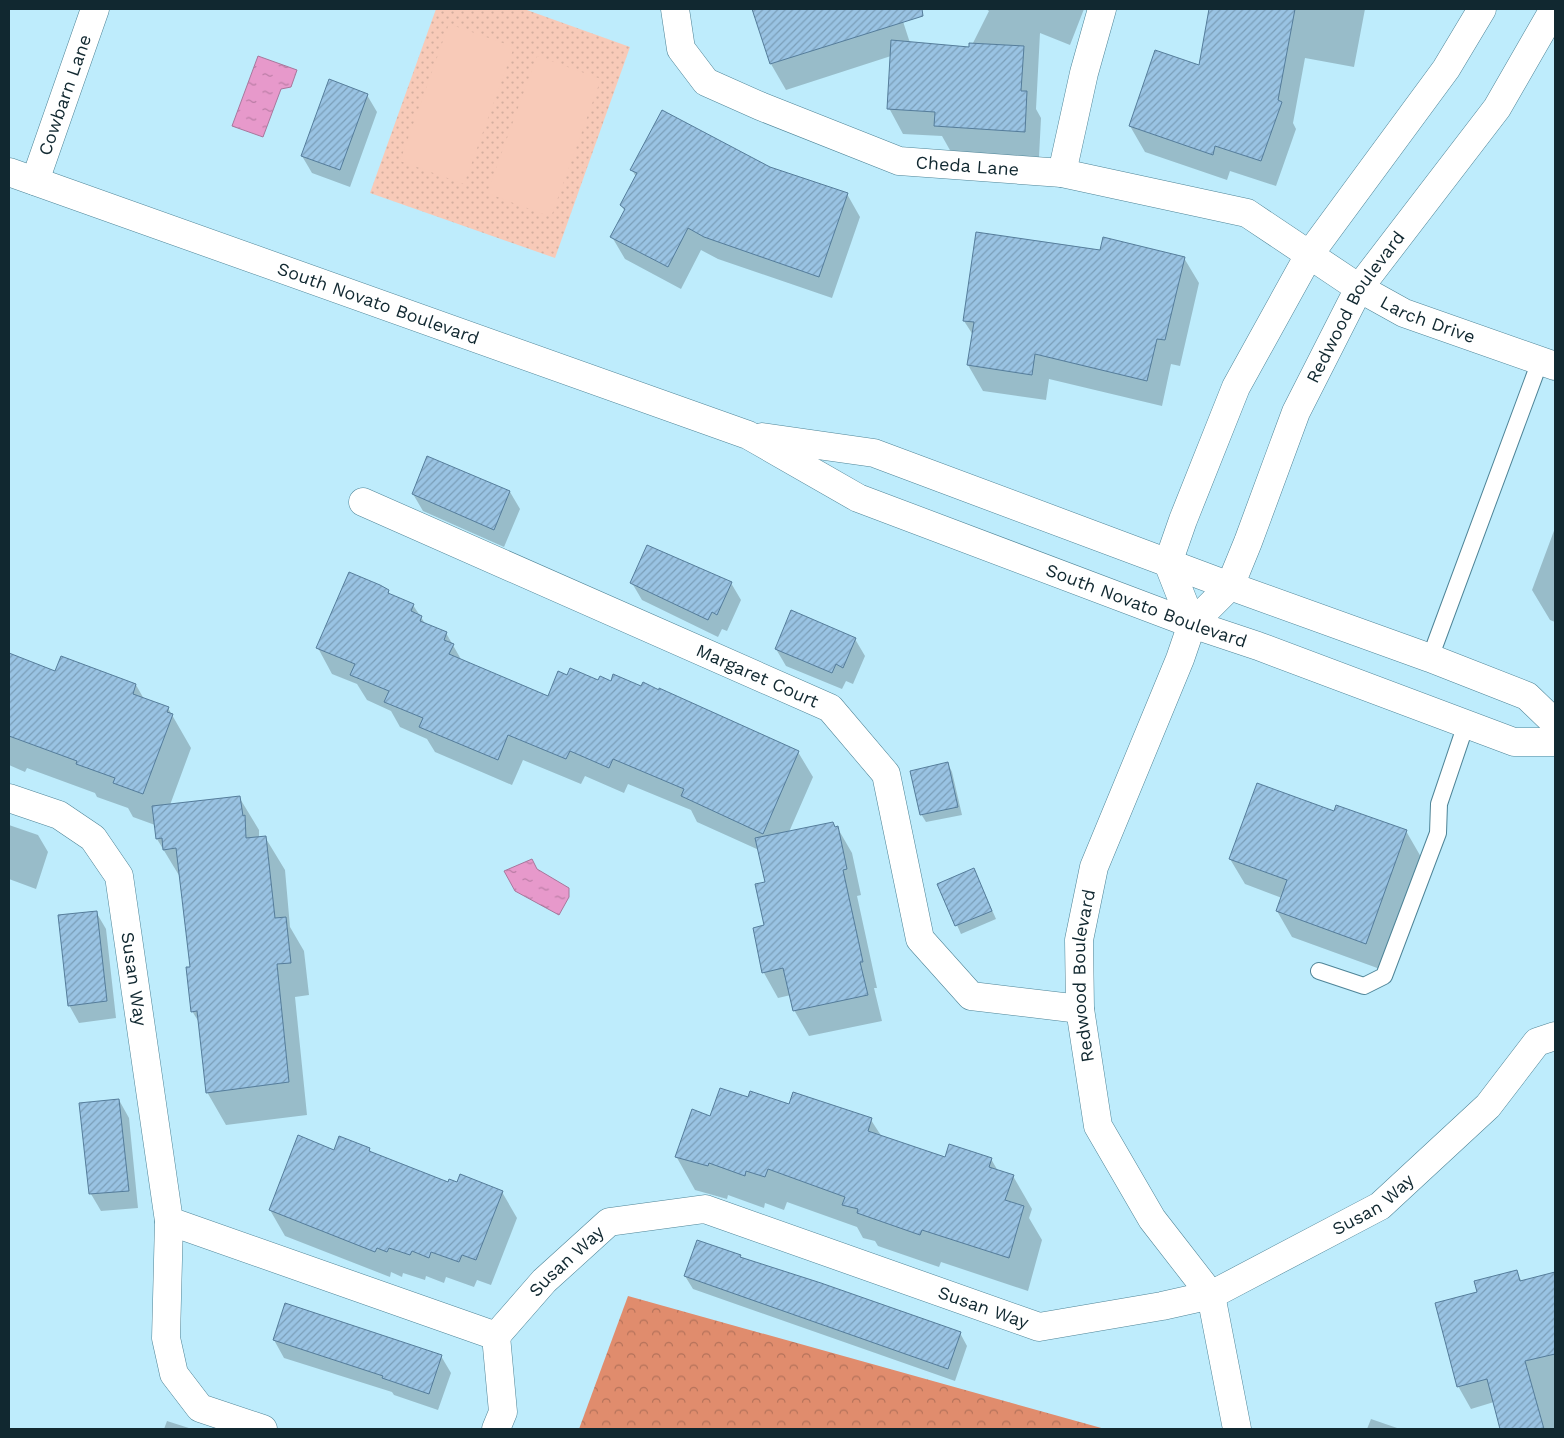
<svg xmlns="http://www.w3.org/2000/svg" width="1564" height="1438" viewBox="0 0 1564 1438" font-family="'Work Sans',sans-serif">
  <defs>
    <pattern id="forest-crowns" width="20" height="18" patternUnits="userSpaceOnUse" patternTransform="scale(1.25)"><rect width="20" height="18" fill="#e08c6d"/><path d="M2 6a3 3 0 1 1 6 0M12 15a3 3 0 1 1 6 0" fill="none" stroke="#b4725a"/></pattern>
    <pattern id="park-dots" width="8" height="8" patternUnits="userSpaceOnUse" patternTransform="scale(1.25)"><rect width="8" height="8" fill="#f8cab8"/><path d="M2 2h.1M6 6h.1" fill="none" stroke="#d4ae9e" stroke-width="1.8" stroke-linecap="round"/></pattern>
    <pattern id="water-ripples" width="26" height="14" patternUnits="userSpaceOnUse" patternTransform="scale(1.25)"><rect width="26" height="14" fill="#e799cb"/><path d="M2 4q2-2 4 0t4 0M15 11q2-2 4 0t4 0" fill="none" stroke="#ba7da5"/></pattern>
    <pattern id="building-hatch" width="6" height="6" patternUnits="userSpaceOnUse" patternTransform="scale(1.25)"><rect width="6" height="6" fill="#99c3e3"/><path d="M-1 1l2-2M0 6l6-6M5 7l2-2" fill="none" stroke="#7b9eb8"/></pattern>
  </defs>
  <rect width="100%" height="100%" fill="#beecfc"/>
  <path fill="url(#forest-crowns)" d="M 628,1296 L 1105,1429 L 579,1429 Z"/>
  <path fill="url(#park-dots)" d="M 436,9 L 524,9 L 630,47 L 555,258 L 370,193 Z"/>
  <path fill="#f8cab8" d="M 449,24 L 514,47 L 464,184 L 400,161 Z
    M 537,56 L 601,79 L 551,217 L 487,193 Z"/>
  <path fill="url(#water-ripples)" stroke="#a7779c" d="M 258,56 L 297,70 L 291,87 L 281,89 L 263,137 L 232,126 Z
    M 532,859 L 537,869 L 569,888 L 569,897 L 559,915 L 515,891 L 504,871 Z"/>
  <path fill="#0003" d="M 753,9 L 899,9 L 910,43 L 970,49 L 989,11 L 986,9 L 1084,9 L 1070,45 L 1040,33 L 1036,109 L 1041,118 L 1039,157 L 951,152 L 942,136 L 903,134 L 889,108 L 891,56 L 786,90 L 771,64 Z
    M 1211,9 L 1365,9 L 1354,67 L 1305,58 L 1293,123 L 1296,129 L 1276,186 L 1230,171 L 1227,180 L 1145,152 L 1130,126 L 1200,67 Z
    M 367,95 L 377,112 L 350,187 L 312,173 L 302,156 Z
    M 770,168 L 847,194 L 860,217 L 832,298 L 718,259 L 701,250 L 681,289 L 625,259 L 612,237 L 625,212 L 621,205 L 636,177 L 632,170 Z
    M 1101,251 L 1184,258 L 1199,283 L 1180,366 L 1171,364 L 1162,406 L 1049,379 L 1046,400 L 983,391 L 968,365 L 973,335 L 964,321 Z
    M 510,492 L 520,509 L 504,547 L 423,511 L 413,494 Z
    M 1555,528 L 1555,622 L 1550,620 L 1532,590 Z
    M 632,583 L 731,583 L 741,600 L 727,631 L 722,629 L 718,637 L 642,600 Z
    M 388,591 L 391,596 L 413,605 L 426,625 L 446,633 L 462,661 L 548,697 L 568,677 L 599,682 L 798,752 L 813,777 L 789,832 L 837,827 L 852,853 L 861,895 L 857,896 L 877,988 L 874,988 L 882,1021 L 809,1036 L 794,1010 L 791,995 L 778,998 L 764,973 L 766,883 L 759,850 L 697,822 L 691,810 L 628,784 L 624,793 L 585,776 L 581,784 L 523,760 L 512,785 L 435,752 L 427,739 L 400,727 L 391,711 L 367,700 L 357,684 L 332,674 L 318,648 Z
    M 855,639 L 865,656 L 853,684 L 846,681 L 842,689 L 786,666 L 776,649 Z
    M 9,655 L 56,672 L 136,685 L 144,699 L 168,708 L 191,748 L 170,805 L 239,797 L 259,830 L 259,838 L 265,837 L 285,870 L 290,927 L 304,951 L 309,995 L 295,997 L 307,1115 L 226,1125 L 207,1092 L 200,1024 L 192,1011 L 191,968 L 180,877 L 157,839 L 155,825 L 133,817 L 128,808 L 97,797 L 95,793 L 27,768 L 25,772 L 9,765 Z
    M 948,764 L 952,772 L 962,815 L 926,822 L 921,814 Z
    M 1335,813 L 1406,831 L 1421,857 L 1380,969 L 1292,937 L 1277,911 L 1282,898 L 1245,884 L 1230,859 Z
    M 9,825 L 38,835 L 48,852 L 36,889 L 9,879 Z
    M 978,878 L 996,919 L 961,934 L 939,885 Z
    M 96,912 L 106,929 L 116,1018 L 79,1023 L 69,1005 Z
    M 749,1099 L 871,1120 L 882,1137 L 946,1158 L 991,1159 L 998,1171 L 1013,1176 L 1032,1209 L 1029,1218 L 1042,1240 L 1028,1291 L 941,1262 L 939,1267 L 878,1246 L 875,1241 L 863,1238 L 857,1227 L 787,1202 L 784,1210 L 765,1203 L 764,1208 L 728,1195 L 727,1199 L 695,1190 L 676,1156 L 711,1118 Z
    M 119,1100 L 129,1118 L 138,1208 L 101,1211 L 91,1194 Z
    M 369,1149 L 373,1154 L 448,1183 L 502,1192 L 517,1218 L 491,1285 L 477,1280 L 474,1287 L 446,1277 L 444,1283 L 426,1276 L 425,1280 L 403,1273 L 402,1277 L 391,1272 L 390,1277 L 285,1236 L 270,1210 L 335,1151 Z
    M 740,1256 L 741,1258 L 960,1333 L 967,1346 L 955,1381 L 693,1289 L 685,1276 Z
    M 1516,1271 L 1522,1282 L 1555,1273 L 1555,1429 L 1501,1429 L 1494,1402 L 1471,1409 L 1458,1386 L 1479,1293 Z
    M 274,1340 L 441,1356 L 451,1373 L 438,1410 L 394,1395 L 392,1392 L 284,1358 Z
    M 1371,1419 L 1400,1429 L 1367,1429 Z
    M 167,1421 L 192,1429 L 164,1429 Z"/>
  <path fill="url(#building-hatch)" stroke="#557d9b" d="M 752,9 L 922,9 L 923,16 L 770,64 Z
    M 1209,9 L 1295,9 L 1278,100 L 1282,102 L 1261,161 L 1215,146 L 1213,155 L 1129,126 L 1155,50 L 1199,65 Z
    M 891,40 L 969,47 L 969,43 L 1024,46 L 1021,91 L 1027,91 L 1025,132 L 934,126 L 935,112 L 887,109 Z
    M 329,79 L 368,94 L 340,170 L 301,156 Z
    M 662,110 L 770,167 L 848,193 L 819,277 L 704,237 L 688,228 L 668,267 L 610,237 L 625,209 L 620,205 L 637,173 L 630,170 Z
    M 976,232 L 1100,250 L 1103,237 L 1185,257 L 1165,340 L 1157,339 L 1147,381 L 1035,354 L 1032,375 L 967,365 L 974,322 L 963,321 Z
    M 427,456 L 510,491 L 494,530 L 412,494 Z
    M 647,545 L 732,582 L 717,615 L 712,612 L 708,620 L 630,583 Z
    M 349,572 L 380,585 L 389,590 L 388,593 L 414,604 L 411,611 L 422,616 L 420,621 L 447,632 L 444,640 L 454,644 L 449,654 L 548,696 L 558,671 L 567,675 L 570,668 L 598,680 L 600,676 L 611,681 L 613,674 L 641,686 L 643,682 L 659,690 L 659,688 L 799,751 L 763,834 L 681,796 L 684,789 L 613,759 L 609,768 L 570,751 L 566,759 L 508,735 L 498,760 L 419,727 L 423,718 L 384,702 L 389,691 L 350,675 L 355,664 L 316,648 Z
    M 791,610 L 856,638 L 843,668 L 836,664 L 832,673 L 775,649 Z
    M 9,653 L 55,671 L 61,656 L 136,684 L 133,694 L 169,707 L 167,712 L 173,714 L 143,794 L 113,783 L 115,778 L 76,764 L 77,761 L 9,736 Z
    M 948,762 L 958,807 L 920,815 L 910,771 Z
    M 1257,783 L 1334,811 L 1336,805 L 1407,830 L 1366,944 L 1276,911 L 1287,880 L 1229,859 Z
    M 240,796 L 243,816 L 245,815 L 246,838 L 266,836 L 275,918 L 286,917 L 291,963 L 277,964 L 289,1082 L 206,1093 L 197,1011 L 191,1012 L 186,967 L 190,967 L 176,848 L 163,850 L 162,838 L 156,839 L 152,806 Z
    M 833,822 L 835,827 L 838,826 L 847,869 L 843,870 L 863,962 L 860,962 L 868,995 L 793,1011 L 783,968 L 762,973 L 753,928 L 764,925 L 755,884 L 765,882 L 755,838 Z
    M 974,868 L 992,911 L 955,926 L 937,884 Z
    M 97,911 L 107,1001 L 68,1006 L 58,915 Z
    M 720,1088 L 748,1097 L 750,1091 L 789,1104 L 793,1092 L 872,1118 L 868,1131 L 945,1157 L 949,1144 L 992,1158 L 989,1167 L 1014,1175 L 1005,1200 L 1024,1206 L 1009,1258 L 922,1230 L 920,1235 L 857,1213 L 858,1209 L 842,1205 L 845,1197 L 768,1169 L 765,1177 L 746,1171 L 745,1176 L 709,1163 L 708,1166 L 675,1157 L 692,1109 L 710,1116 Z
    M 119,1099 L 129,1191 L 89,1194 L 79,1103 Z
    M 298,1135 L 334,1150 L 339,1136 L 370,1148 L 369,1151 L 448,1182 L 449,1179 L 457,1182 L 460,1174 L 503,1191 L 476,1260 L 462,1255 L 459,1262 L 431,1252 L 429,1258 L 412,1251 L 410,1255 L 389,1248 L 387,1252 L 377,1248 L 375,1252 L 269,1210 Z
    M 697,1240 L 741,1255 L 740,1257 L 821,1283 L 961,1332 L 948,1369 L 684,1276 Z
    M 1517,1270 L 1520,1281 L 1555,1272 L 1555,1354 L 1525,1361 L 1544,1429 L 1500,1429 L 1487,1379 L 1457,1387 L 1435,1303 L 1477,1292 L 1474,1281 Z
    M 285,1303 L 442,1355 L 429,1394 L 382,1378 L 383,1376 L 273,1340 Z"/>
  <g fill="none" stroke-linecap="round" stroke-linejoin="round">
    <defs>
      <path id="lane" d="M 1430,658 L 1540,361
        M 1319,971 L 1364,986 L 1384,976 L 1438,833 L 1439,804 L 1466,724"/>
      <g id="street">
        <path id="s1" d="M 675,9 L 681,49 L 706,82 L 760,106 L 899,161 L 1062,173 L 1247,213 L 1359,288 L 1404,313 L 1555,366"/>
        <path d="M 1062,173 L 1084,73 L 1102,9"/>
        <path id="s2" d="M 35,181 L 95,9"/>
        <path id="s3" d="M 363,502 L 830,708 L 886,774 L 920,939 L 971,996 L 1080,1009"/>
        <path d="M 1192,624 L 1168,563 L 1183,520 L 1236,387 L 1309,255 L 1446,69 L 1482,9"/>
        <path id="s4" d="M 9,798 L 59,815 L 93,838 L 119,876 L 169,1221 L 496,1336 L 544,1281 L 609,1222 L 705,1209 L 1039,1327 L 1162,1306 L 1211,1295 L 1380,1206 L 1488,1106 L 1537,1042 L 1555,1036"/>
        <path d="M 169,1221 L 166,1338 L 174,1374 L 200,1408 L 263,1429"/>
        <path d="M 496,1336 L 503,1412 L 496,1429"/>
        <path id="s5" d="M 1237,1429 L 1211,1295 L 1152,1219 L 1098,1126 L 1080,1009 L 1079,940 L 1094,867 L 1180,659 L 1192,624 L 1230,586 L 1248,542 L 1296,412 L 1359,288 L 1497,108 L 1554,9"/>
      </g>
      <g id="secondary">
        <path id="s6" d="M 9,172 L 748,435 L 858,498 L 1192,624 L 1258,646 L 1514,742 L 1555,742"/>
        <path d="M 762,437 L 874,453 L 1230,586 L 1430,658 L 1527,696 L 1555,723"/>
      </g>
    </defs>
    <use href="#lane" stroke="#4e8497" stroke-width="18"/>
    <use href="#street" stroke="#4e8497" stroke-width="29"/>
    <use href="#secondary" stroke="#4e8497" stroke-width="29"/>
    <use href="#lane" stroke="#fff" stroke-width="16"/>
    <use href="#street" stroke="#fff" stroke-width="28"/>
    <use href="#secondary" stroke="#fff" stroke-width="28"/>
  </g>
  <g text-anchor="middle" stroke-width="4" stroke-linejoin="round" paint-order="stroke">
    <g font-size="18" fill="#112830" stroke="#beecfc">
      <text dy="6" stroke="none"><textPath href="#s2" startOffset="91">Cowbarn Lane</textPath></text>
      <text dy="6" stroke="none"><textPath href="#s1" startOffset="359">Cheda Lane</textPath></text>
      <text dy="6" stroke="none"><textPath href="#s6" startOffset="392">South Novato Boulevard</textPath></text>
      <text dy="6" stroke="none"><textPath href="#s5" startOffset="1225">Redwood Boulevard</textPath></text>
      <text dy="6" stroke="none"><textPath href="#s1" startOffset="854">Larch Drive</textPath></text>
      <text dy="6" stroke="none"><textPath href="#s6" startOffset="1219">South Novato Boulevard</textPath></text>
      <text dy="6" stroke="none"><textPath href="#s3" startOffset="431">Margaret Court</textPath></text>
      <text dy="6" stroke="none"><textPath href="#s5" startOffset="492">Redwood Boulevard</textPath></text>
      <text dy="6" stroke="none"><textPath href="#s4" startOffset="244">Susan Way</textPath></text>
      <text dy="6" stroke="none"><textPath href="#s4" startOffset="1808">Susan Way</textPath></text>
      <text dy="6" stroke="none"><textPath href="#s4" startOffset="938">Susan Way</textPath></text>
      <text dy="6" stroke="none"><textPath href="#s4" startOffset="1388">Susan Way</textPath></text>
    </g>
  </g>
  <rect width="1564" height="1438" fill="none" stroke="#112830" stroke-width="20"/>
</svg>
